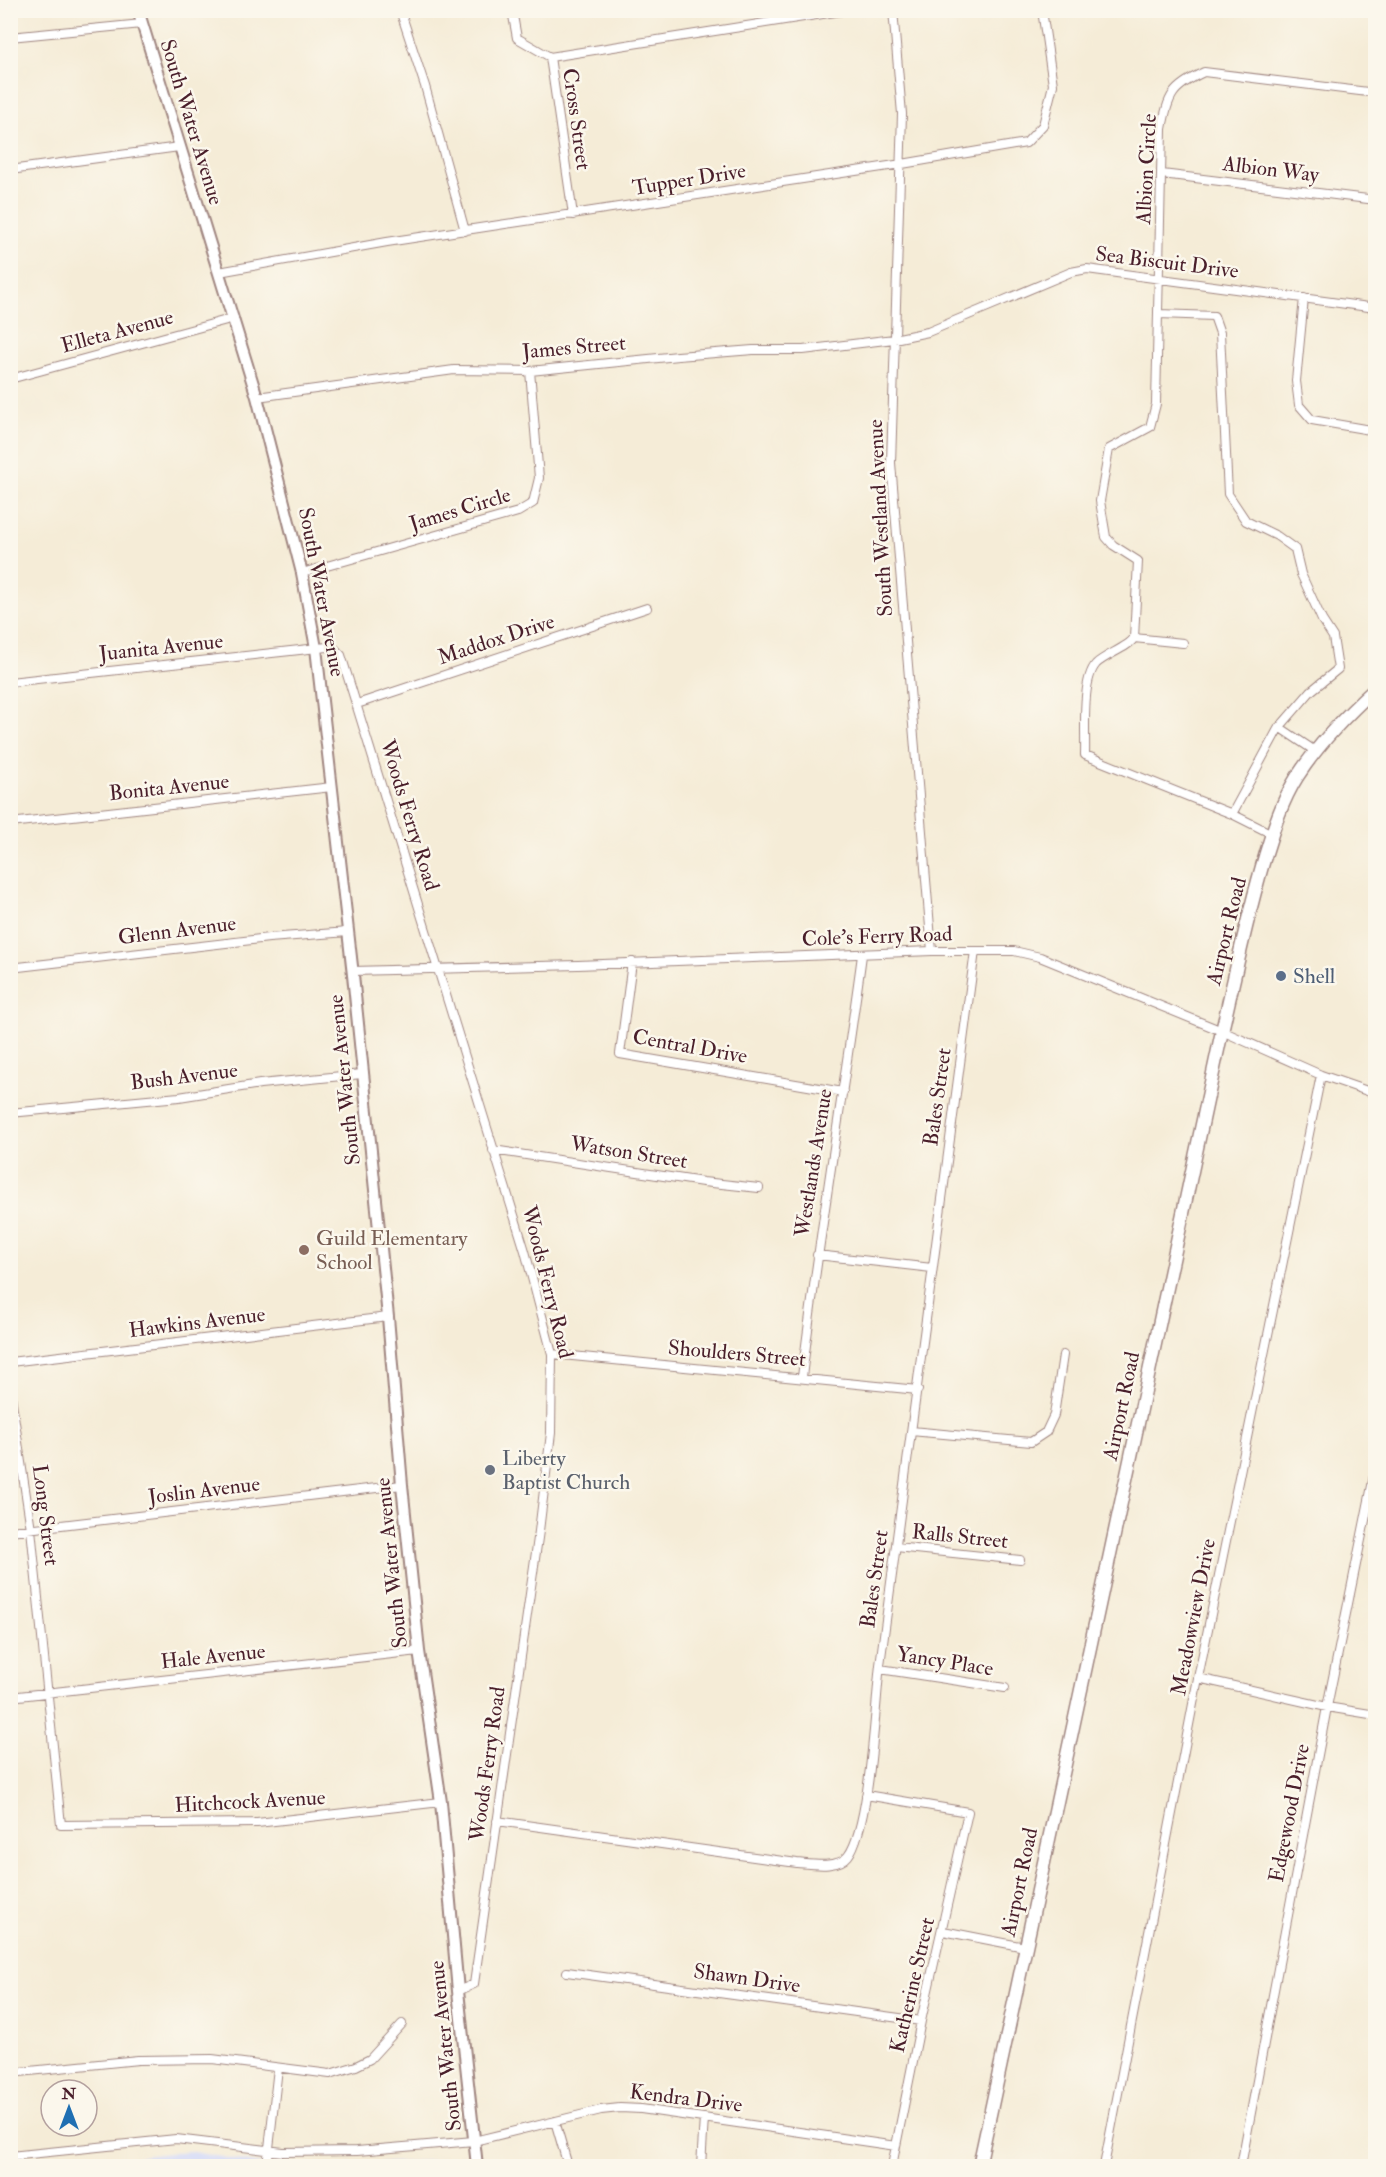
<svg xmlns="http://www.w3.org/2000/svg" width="1386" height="2177" viewBox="0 0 1386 2177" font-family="'IM FELL Double Pica',serif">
  <rect width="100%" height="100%" fill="#fbf7ec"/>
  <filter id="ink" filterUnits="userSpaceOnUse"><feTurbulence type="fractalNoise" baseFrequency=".0167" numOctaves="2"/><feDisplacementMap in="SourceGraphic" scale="12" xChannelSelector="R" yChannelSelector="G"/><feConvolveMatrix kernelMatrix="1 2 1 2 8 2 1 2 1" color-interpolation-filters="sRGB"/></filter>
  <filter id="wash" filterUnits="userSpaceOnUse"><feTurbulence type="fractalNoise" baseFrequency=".008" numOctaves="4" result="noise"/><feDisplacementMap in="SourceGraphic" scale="24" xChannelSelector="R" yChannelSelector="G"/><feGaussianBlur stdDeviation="1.35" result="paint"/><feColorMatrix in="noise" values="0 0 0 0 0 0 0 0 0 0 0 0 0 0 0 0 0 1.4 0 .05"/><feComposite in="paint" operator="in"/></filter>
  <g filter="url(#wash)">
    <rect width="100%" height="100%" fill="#f5ecd7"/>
    <path fill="#d2d9f9" d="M 187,2151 L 271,2166 L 63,2166 Z
      M 442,2160 L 441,2166 L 329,2166 Z"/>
  </g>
  <g filter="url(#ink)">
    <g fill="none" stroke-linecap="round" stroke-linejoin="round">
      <defs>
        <path id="minor" d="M 400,10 L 425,86 L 465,231
          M 512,10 L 517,38 L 550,57
          M 893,10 L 902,114 L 891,463 L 932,951
          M 1273,10 L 1273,12
          M 10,37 L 142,24
          M 550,57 L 848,10
          M 550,57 L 573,215
          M 10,170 L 179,147
          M 1162,174 L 1376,200
          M 219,272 L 387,242 L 902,164 L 1026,143 L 1043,125 L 1053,85 L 1042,10
          M 1304,298 L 1296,381 L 1299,405 L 1312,420 L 1376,431
          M 1159,314 L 1214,316 L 1220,333 L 1228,494 L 1246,521 L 1277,536 L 1295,549 L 1301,574 L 1322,620 L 1333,637 L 1338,669 L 1311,691 L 1278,729 L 1232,814
          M 10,379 L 234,318
          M 257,397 L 454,370 L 530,371 L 678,356 L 753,350 L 803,350 L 894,339 L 928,332 L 1071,272 L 1087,269 L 1376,308
          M 302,573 L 518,512 L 533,503 L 539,478 L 530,371
          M 1134,638 L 1183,643
          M 10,682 L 327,647 L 335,649 L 341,655 L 525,1251 L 552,1354 L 551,1433 L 539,1531 L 474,1984 L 458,1991
          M 357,704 L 647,608
          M 1279,727 L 1315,751
          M 10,823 L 332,787
          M 1272,834 L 1232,814 L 1085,755 C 1086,732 1081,681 1096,664 C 1105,655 1129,647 1134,638 L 1138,561 L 1113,545 L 1106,537 L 1100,501 L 1109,449 L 1150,427 L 1156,404 L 1162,129 C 1168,95 1172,87 1204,72 L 1376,93
          M 632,962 L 620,1054 L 843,1092
          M 10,968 L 269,938 L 348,932
          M 353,971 L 578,965 L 932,951 L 1014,951 L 1040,957 L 1222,1031 L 1321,1075 L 1376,1094
          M 10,1113 L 179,1097 L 260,1084 L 362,1074
          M 493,1150 L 703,1182 L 759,1188
          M 817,1255 L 932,1268
          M 552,1354 L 918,1390
          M 10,1362 L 388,1317
          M 802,1377 C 819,1236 843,1096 862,955
          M 10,1389 L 31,1529 L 61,1825 L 257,1823 L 441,1802
          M 911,1431 L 1031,1442 L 1046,1432 L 1054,1415 L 1063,1355
          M 10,1531 L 402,1485
          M 896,1547 L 1020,1560
          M 880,1669 L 1005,1688
          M 1198,1678 L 1327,1707 L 1376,1715
          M 10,1697 L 419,1651
          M 866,1795 L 968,1812 L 921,2021 L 892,2166
          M 497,1821 L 797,1863 C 811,1864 838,1869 848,1856 C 870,1828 875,1706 880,1665 C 912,1427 943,1189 975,951
          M 943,1931 L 1025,1947
          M 567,1972 L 921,2021
          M 10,2073 L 138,2060 L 212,2059 L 330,2074 L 356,2066 L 370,2059 L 402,2024
          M 555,2121 L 568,2166
          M 10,2156 L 176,2139 L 283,2152 L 357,2151 L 474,2141 L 601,2110 L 620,2108 L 641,2109 L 896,2146
          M 267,2166 L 278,2068
          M 701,2166 L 704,2118
          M 1104,2166 L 1198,1678 L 1321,1075
          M 1241,2166 L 1327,1707 L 1376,1466"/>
        <path id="secondary" d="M 138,10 L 257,397 L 302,573 L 316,648 L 353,975 L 388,1317 L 402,1485 L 419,1651 L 441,1802 L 458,1991 L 477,2166"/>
        <path id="trunk" d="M 979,2166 L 1222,1031 C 1236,971 1248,911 1266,853 C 1274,827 1282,801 1297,777 C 1319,743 1346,715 1376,688"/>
      </defs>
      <use href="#minor" stroke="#a08681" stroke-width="10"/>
      <use href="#secondary" stroke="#a08681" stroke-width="14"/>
      <use href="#trunk" stroke="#a08681" stroke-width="15"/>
      <use href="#minor" stroke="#fff" stroke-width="8"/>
      <use href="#secondary" stroke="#fff" stroke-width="10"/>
      <use href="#trunk" stroke="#fff" stroke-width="12"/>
    </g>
  </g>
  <circle fill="#5c6f8a" stroke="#fbf7ec" stroke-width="2" cx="1281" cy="976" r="6"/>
  <circle fill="#8d6e63" stroke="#fbf7ec" stroke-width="2" cx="304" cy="1250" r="6"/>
  <circle fill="#6b7280" stroke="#fbf7ec" stroke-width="2" cx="490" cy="1470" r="6"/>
  <g text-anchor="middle" stroke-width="5" stroke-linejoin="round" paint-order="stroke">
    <g font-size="21" fill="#4a1f2b" stroke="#fbf7ec">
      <text transform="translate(577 119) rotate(82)" y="7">Cross Street</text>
      <text transform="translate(192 122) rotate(73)" y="7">South Water Avenue</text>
      <text transform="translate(1146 169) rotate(-87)" y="7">Albion Circle</text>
      <text transform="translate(1271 169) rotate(7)" y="7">Albion Way</text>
      <text transform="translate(689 179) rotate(-9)" y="7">Tupper Drive</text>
      <text transform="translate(1167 262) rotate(7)" y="7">Sea Biscuit Drive</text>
      <text transform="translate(117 331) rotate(-15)" y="7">Elleta Avenue</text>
      <text transform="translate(574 347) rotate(-5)" y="7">James Street</text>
      <text transform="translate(460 509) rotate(-17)" y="7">James Circle</text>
      <text transform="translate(880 518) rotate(-93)" y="7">South Westland Avenue</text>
      <text transform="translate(322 592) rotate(79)" y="7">South Water Avenue</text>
      <text transform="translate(496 639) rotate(-18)" y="7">Maddox Drive</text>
      <text transform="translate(161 647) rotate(-6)" y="7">Juanita Avenue</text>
      <text transform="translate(169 787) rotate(-6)" y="7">Bonita Avenue</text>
      <text transform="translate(410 815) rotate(73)" y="7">Woods Ferry Road</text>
      <text transform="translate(177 930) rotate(-7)" y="7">Glenn Avenue</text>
      <text transform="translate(1226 931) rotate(-76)" y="7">Airport Road</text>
      <text transform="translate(877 936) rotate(-2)" y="7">Cole's Ferry Road</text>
      <text transform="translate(690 1046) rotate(10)" y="7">Central Drive</text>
      <text transform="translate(184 1076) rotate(-7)" y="7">Bush Avenue</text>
      <text transform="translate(344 1080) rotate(-96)" y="7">South Water Avenue</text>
      <text transform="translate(937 1097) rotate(-82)" y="7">Bales Street</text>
      <text transform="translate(629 1152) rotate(9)" y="7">Watson Street</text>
      <text transform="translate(813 1163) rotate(-81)" y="7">Westlands Avenue</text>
      <text transform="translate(548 1282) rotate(76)" y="7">Woods Ferry Road</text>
      <text transform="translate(197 1322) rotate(-7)" y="7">Hawkins Avenue</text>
      <text transform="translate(737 1353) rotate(5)" y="7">Shoulders Street</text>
      <text transform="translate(1121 1406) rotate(-78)" y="7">Airport Road</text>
      <text transform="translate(204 1490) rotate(-7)" y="7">Joslin Avenue</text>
      <text transform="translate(46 1515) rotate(83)" y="7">Long Street</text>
      <text transform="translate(960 1536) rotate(6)" y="7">Ralls Street</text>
      <text transform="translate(391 1563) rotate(-96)" y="7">South Water Avenue</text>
      <text transform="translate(874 1579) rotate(-82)" y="7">Bales Street</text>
      <text transform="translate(1193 1617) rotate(-79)" y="7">Meadowview Drive</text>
      <text transform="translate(213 1656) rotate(-6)" y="7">Hale Avenue</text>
      <text transform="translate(945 1661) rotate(9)" y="7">Yancy Place</text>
      <text transform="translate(487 1764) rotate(-82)" y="7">Woods Ferry Road</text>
      <text transform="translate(250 1801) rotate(-3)" y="7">Hitchcock Avenue</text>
      <text transform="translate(1289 1813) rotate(-79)" y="7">Edgewood Drive</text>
      <text transform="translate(1019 1882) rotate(-78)" y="7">Airport Road</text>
      <text transform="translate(747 1978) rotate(8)" y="7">Shawn Drive</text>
      <text transform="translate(912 1985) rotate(-77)" y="7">Katherine Street</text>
      <text transform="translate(445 2046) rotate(-96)" y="7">South Water Avenue</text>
      <text transform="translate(686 2098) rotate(7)" y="7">Kendra Drive</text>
    </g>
    <g font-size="21" fill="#4e5e75" stroke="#fbf7ec" text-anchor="start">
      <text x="1293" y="983">Shell</text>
    </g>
    <g font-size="21" fill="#785e54" stroke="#fbf7ec" text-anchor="start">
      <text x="316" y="1245">Guild Elementary<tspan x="316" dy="24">School</tspan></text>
    </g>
    <g font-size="21" fill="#5b616d" stroke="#fbf7ec" text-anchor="start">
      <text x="502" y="1465">Liberty<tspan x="502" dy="24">Baptist Church</tspan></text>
    </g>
  </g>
  <rect width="1386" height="2177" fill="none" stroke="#fbf7ec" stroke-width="36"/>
  <g transform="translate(69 2108)"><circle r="28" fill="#fbf7ec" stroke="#b4a19f" stroke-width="1.5"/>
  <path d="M0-4.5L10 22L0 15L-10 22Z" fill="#1f6fb2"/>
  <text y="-9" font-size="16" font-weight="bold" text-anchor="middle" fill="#4a1f2b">N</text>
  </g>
</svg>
